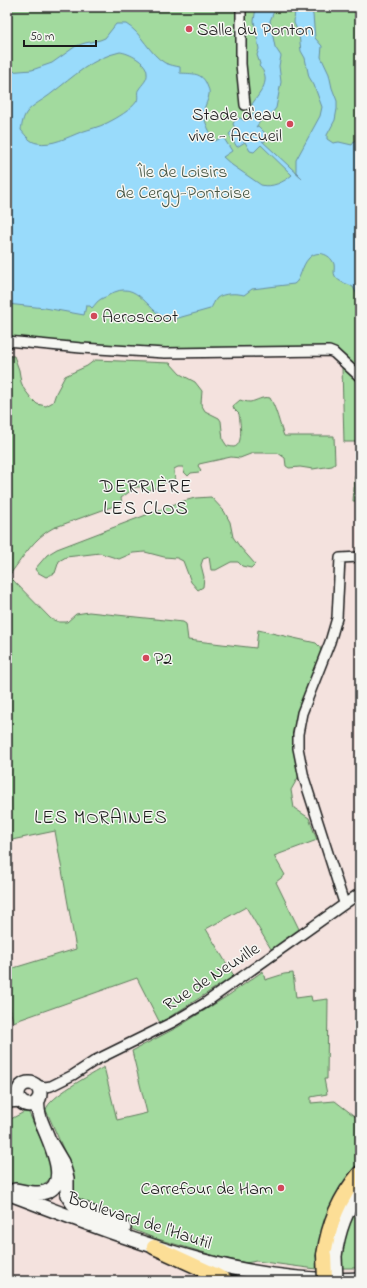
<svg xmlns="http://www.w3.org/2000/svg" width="367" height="1288" viewBox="0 0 367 1288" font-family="'Indie Flower',sans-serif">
  <rect width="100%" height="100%" fill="#f4e2de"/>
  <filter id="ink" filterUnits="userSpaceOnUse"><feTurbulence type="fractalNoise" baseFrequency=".025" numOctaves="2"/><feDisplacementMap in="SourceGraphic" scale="8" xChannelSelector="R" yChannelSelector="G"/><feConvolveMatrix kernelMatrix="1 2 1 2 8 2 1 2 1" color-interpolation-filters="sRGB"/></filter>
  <g filter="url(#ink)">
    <path fill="#a2da9e" stroke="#5f7b5d" d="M 7,7 L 360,7 L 360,442 L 344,442 L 342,368 L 336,359 L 328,354 L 7,345 Z
      M 7,356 L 14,356 L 19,370 L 21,382 L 24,389 L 31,398 L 37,404 L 46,406 L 53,402 L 56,393 L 65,376 L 87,366 L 95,360 L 170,363 L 180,374 L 195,382 L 202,391 L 201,404 L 205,411 L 219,418 L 221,421 L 223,440 L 227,446 C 229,446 231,447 234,447 C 244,445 240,422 239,414 L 234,409 L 233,406 L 240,400 C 243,401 247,402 250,402 C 257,401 262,396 270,398 C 277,410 279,423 284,436 L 334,436 L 335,464 L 332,466 L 319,468 L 313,469 L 300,467 L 289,468 L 286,466 L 285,458 L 278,453 L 253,453 L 240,458 L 231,457 L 199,464 L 198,466 L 201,470 L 199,472 L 191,473 L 188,476 L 184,472 L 183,467 L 178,467 L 174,469 L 174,473 L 175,478 L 171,484 L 166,482 L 153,489 L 149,490 L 143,487 L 136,487 L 121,498 L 122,503 L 53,528 C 34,538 24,556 11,573 L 7,575 Z
      M 355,476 L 360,476 L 360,501 L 353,501 Z
      M 211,497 L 224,511 L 230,522 L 233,537 L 240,547 L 255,564 L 251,568 L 242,566 L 238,562 L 231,562 L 216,570 L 211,570 L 209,557 L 203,559 L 201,565 L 204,577 L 203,587 L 198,590 L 191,582 L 183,561 L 177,558 L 164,557 L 145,552 L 133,553 L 119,559 L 100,553 L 66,557 L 59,561 L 55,573 L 46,577 L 37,572 L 35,569 L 47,555 L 57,549 L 180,502 L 195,498 Z
      M 11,578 L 51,619 L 59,622 L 67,622 L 76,614 L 89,612 L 183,622 L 186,624 L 188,640 L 256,648 L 258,630 L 316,643 L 320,647 L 321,653 L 304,699 L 300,774 L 291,790 L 294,808 L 309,818 L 317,840 L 274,856 L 285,875 L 276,882 L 299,929 L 271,949 L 246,907 L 206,929 L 234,976 L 160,1023 L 137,978 L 13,1022 L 7,993 L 7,970 L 76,949 L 55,831 L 7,841 L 7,580 Z
      M 263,971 L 265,980 L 284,974 L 293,973 L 296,998 L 311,996 L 312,1001 L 328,999 L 327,1079 L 324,1079 L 327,1094 L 311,1097 L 311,1103 L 335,1101 L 353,1115 L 360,1119 L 360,1166 C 333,1194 319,1230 316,1269 L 256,1261 L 246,1263 L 219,1257 L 154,1238 L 134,1230 L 110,1217 L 85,1207 L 76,1198 L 72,1190 L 69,1162 L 46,1110 C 48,1097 92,1074 104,1067 L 117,1120 L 147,1113 L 132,1051 L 178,1027 L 229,995 Z
      M 26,1111 L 29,1113 L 52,1164 L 51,1177 C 40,1192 23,1186 7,1182 L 7,1121 Z
      M 360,1199 L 360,1268 L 341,1268 L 341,1255 L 348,1222 Z
      M 223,1271 L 275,1281 L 235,1281 L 222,1274 Z"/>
    <path fill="#99dbfb" stroke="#678fa2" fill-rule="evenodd" d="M 256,7 L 273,7 L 274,11 L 270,21 L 275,47 L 281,56 L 279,66 L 281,82 L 276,108 L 266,121 L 262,119 L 256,127 L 258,126 L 267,135 L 267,138 L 264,142 L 262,141 L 303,179 L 296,172 L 296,160 L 320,116 L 322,107 L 314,85 L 309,77 L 305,58 L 301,51 L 299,34 L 294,23 L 295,7 L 310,7 L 313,15 L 315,38 L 322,46 L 321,57 L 329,74 L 332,88 L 337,101 L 337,109 L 335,120 L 327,135 L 327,139 L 333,143 L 339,142 L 352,145 L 357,138 L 360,125 L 360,300 L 353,287 C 347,283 339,283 335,276 C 333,273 335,268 334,264 C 330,253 316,250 309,258 C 301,266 301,280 294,284 L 252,289 L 244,295 C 237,293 223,293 217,298 C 214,301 213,306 210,309 L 171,320 C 148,316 139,276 109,295 C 107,297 104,297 101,299 C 97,301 95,305 92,308 L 90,306 L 86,306 L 84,315 L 45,308 L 7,304 L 7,72 L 32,70 L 52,63 L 76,46 L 85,43 L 100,40 L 105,38 L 116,24 L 126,24 C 142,33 149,54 165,63 C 170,65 175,66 180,67 L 180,73 C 192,74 202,72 207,85 C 208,88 210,91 209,94 C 209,100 204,105 204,112 C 204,123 210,132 215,141 L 223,137 L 232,151 L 223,157 L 232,165 L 261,185 C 272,188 284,182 292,175 L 261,145 L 254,152 L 250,151 L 245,142 L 237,147 L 229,134 L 235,128 L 233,124 L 235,120 L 240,118 L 245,121 L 254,112 L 252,104 C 260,93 273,79 259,66 L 260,64 L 257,55 L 259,49 L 254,21 ZM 120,52 C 129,53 147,62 147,73 C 148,80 142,84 139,89 C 136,92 139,97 137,101 C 131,110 117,118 107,123 C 99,127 90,129 81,132 C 68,137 52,146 37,143 C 30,142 26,136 21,130 C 22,124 23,117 27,112 C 32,105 45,99 52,93 C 73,77 92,58 120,52 Z"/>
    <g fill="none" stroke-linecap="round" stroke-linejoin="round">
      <defs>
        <path id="street" d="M 241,7 L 241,64 L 245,105
          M 7,341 L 81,348 L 165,353 L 329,351 L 334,353 L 360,377
          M 344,903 L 304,778 L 298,748 L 298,734 L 302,713 L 330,642 L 337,618 L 340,558 L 360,557
          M 35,1085 L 45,1087 L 51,1086 L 73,1075 L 96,1060 L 173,1022 L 205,1003 L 360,893
          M 7,1097 L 19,1091
          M 7,1103 L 22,1102"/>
        <path id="secondary" d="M18 1094a11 11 0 1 1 22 0a11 11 0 1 1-22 0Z
          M 49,1140 L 62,1162 L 65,1171 L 67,1178 L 67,1195 L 73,1204 L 124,1228
          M 15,1190 C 24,1191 36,1195 45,1192 C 74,1184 45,1134 40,1118 C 38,1112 37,1106 38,1100
          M 7,1193 C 120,1235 237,1286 360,1279
          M 335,1256 C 338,1232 345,1211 360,1191"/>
        <path id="primary" d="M 154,1247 L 213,1274 L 226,1281
          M 324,1255 C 329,1223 339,1198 360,1173"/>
      </defs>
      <use href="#street" stroke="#1c1c1c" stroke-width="12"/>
      <use href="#secondary" stroke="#1c1c1c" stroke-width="16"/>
      <use href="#primary" stroke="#1c1c1c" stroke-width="17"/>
      <use href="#street" stroke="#f6f6f2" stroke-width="9"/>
      <use href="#secondary" stroke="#f6f6f2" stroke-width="13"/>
      <use href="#primary" stroke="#fcde96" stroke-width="14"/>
      <defs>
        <path id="secondary-bridge" d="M 335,1256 L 336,1281"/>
        <path id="primary-bridge" d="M 324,1255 L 325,1281"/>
      </defs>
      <use href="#secondary-bridge" stroke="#1c1c1c" stroke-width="16" stroke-linecap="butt"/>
      <use href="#primary-bridge" stroke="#1c1c1c" stroke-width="17" stroke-linecap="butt"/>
      <use href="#secondary-bridge" stroke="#f6f6f2" stroke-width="13"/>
      <use href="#primary-bridge" stroke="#fcde96" stroke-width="14"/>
    </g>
  </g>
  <g fill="#d1495b" stroke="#f6f6f2" stroke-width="1.5">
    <circle cx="189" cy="29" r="4"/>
    <circle cx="290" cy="124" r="4"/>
    <circle cx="94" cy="316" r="4"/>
    <circle cx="146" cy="658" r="4"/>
    <circle cx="281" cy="1188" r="4"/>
  </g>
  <g text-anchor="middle" stroke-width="3" stroke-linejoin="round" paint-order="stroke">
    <g font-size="18" fill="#1c1c1c" stroke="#f6f6f2" text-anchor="start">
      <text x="197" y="35">Salle du Ponton</text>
      <text x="282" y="120" text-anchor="end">Stade d'eau<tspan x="282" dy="21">vive - Accueil</tspan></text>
      <text x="102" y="322">Aeroscoot</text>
      <text x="154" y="664">P2</text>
      <text x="273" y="1194" text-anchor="end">Carrefour de Ham</text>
    </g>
    <g font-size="18" fill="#445543" stroke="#f6f6f2">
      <text x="183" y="177">Île de Loisirs<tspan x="183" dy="21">de Cergy-Pontoise</tspan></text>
    </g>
    <g font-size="18" fill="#1c1c1c" stroke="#f6f6f2">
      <text transform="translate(211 976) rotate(-33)" y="6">Rue de Neuville</text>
      <text transform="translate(140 1220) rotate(18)" y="6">Boulevard de l'Hautil</text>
    </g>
    <g font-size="19" letter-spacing="1" fill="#1c1c1c" stroke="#f6f6f2">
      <text x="146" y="492">DERRIÈRE<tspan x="146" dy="22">LES CLOS</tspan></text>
      <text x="101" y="823">LES MORAINES</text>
    </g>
  </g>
  <rect width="367" height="1288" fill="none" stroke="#f6f6f2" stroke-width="24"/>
  <rect x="12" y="12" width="343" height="1264" fill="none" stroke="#1c1c1c" stroke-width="1.5" filter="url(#ink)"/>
  <path d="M24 40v6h72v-6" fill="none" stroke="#1c1c1c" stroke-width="2"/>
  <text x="30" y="40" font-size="12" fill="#1c1c1c" stroke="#f6f6f2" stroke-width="3" paint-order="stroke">50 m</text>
</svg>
